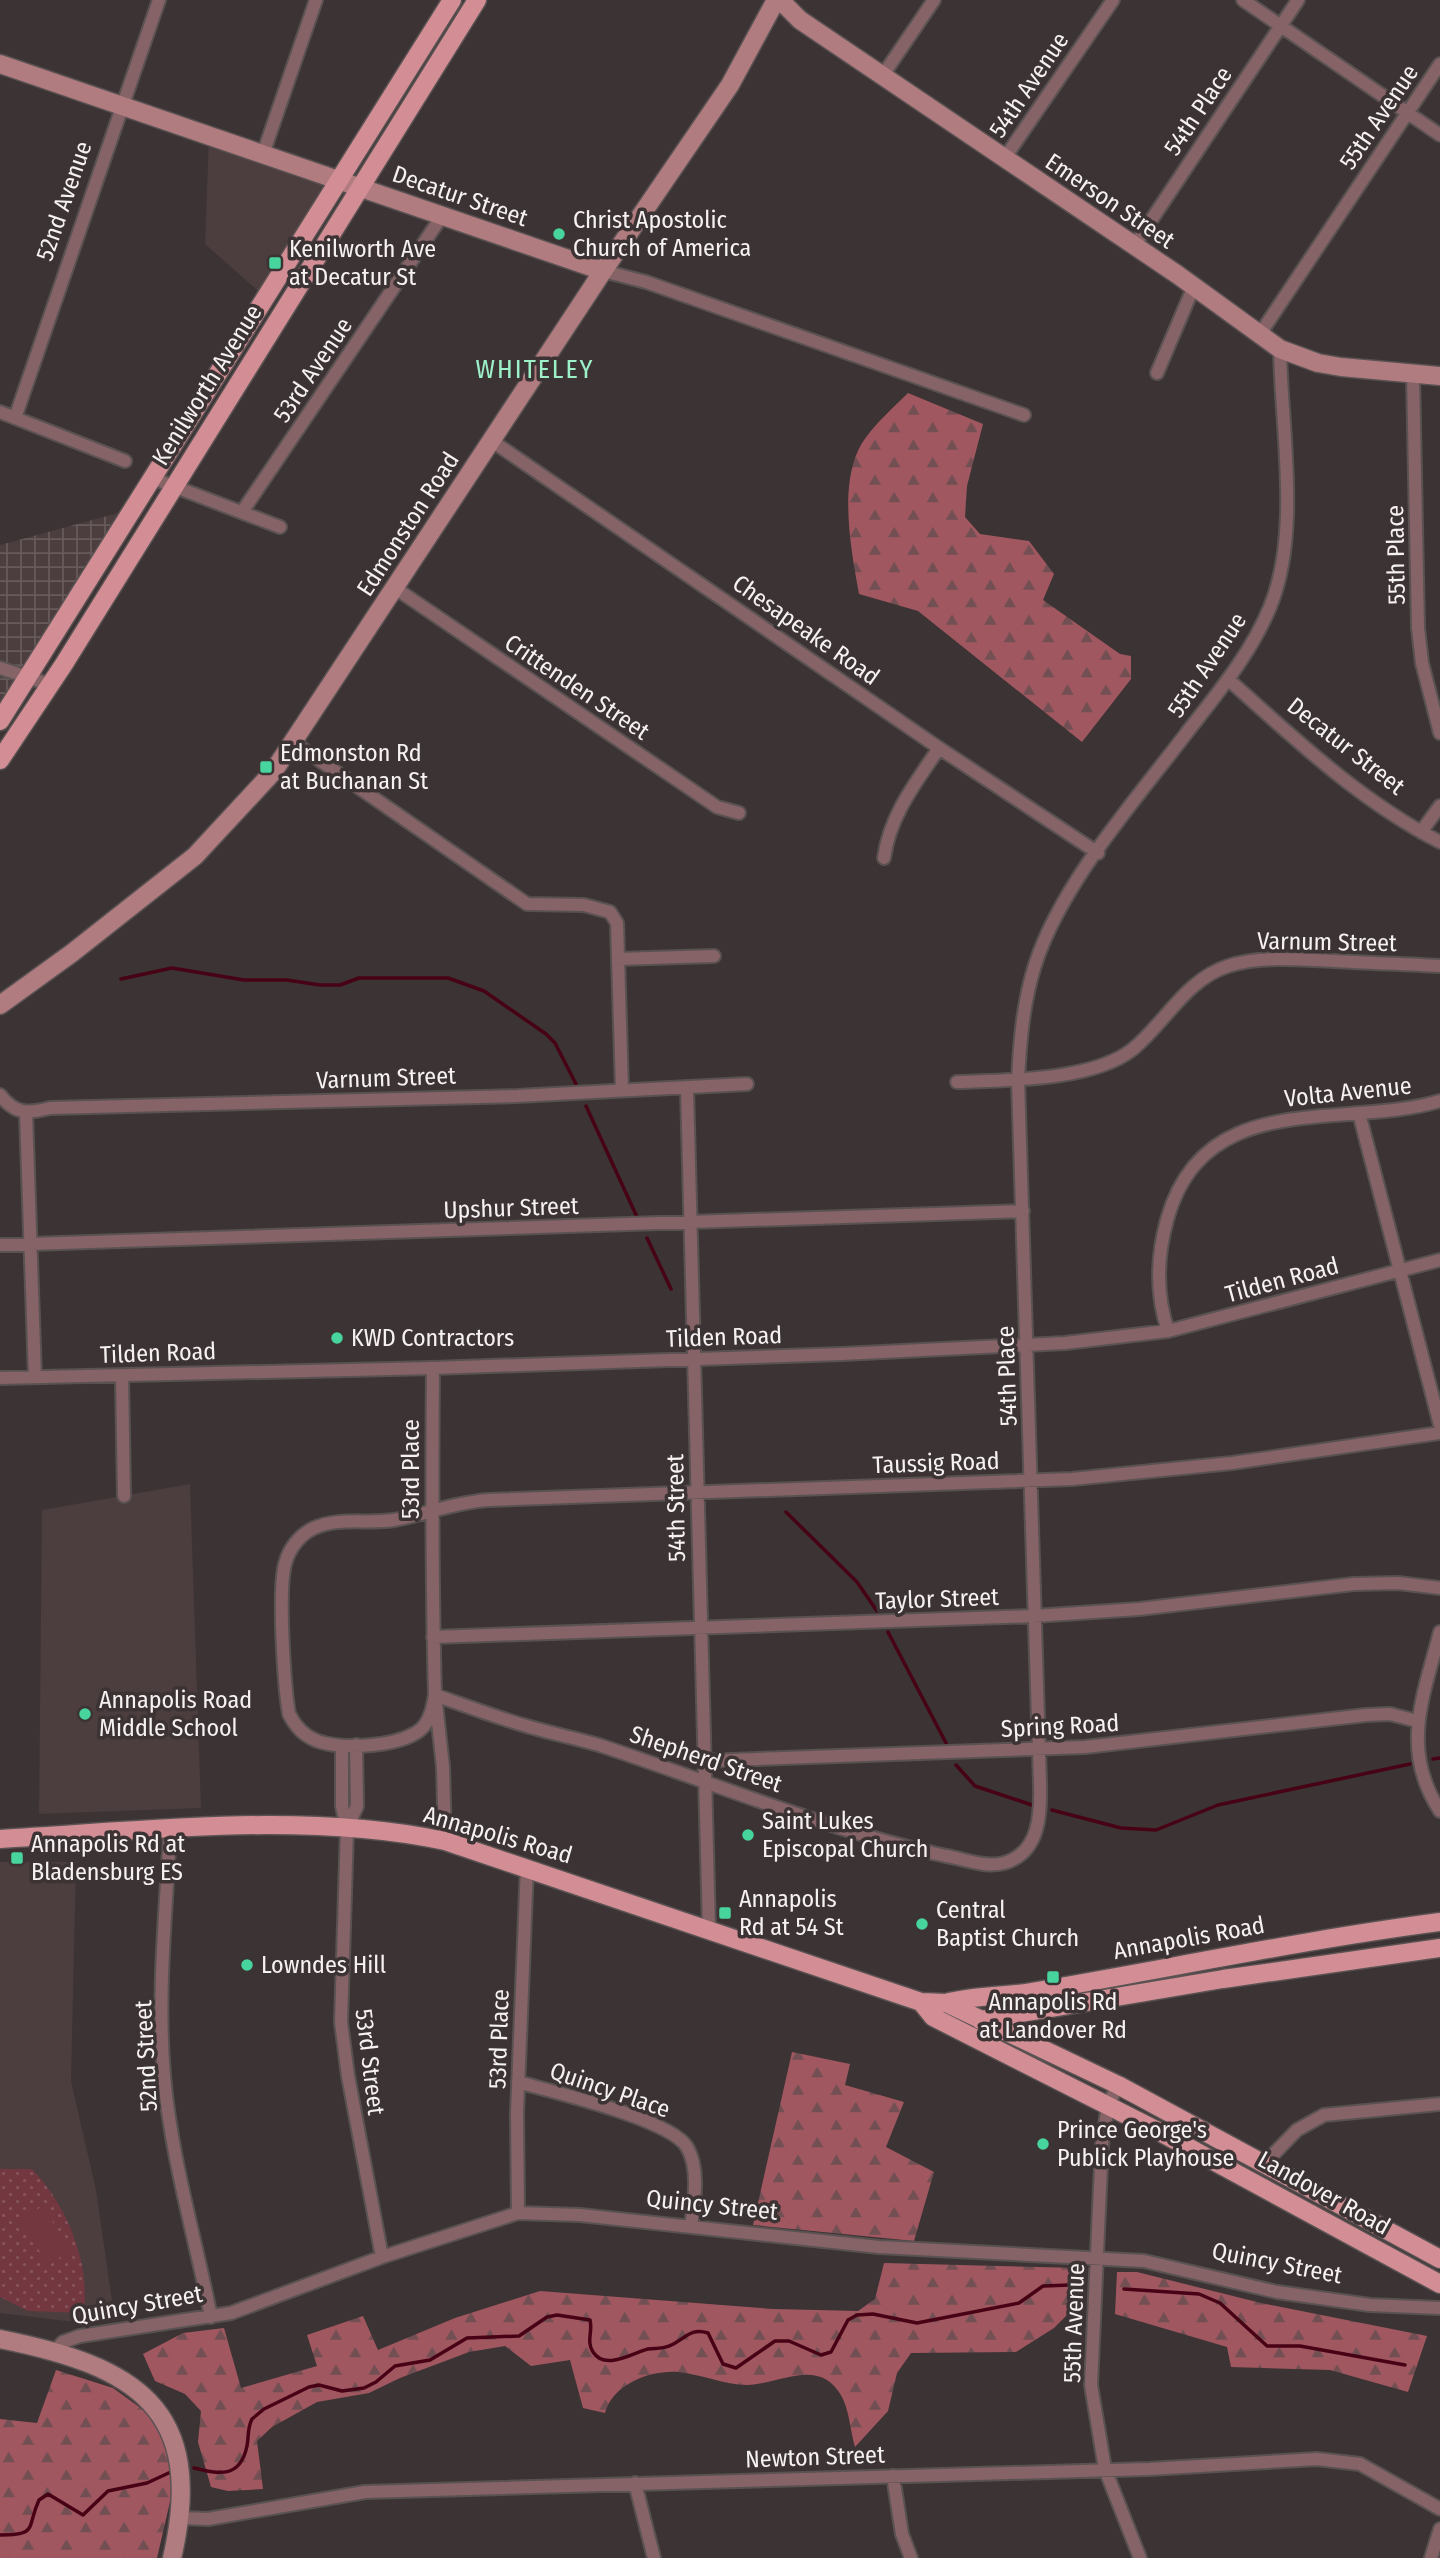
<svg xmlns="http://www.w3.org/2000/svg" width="1440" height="2558" viewBox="0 0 1440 2558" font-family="'Fira Sans Condensed',sans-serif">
  <defs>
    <pattern id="industrial-grid" width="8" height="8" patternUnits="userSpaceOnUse" patternTransform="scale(1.75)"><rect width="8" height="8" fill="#4c3d3e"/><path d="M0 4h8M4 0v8" fill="none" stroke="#675a5a"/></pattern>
    <pattern id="green-dots" width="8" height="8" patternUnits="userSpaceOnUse" patternTransform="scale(1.75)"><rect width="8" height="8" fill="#72373f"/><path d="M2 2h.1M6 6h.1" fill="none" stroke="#87545b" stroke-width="1.8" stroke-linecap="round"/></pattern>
    <pattern id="forest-firs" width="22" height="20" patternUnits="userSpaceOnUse" patternTransform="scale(1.75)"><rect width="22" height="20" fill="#a15760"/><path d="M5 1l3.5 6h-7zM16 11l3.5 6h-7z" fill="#714f53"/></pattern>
  </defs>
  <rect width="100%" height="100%" fill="#3c3334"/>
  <path fill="#4c3d3e" d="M 209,136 L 338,180 L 265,297 L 205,244 Z
    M 190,1484 L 201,1808 L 39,1814 L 42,1510 Z
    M 0,1862 L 76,1862 L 71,2081 L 96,2190 L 115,2321 L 66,2321 L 0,2313 Z"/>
  <path fill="url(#industrial-grid)" d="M 133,509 L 0,721 L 0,545 Z"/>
  <path fill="url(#green-dots)" d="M 0,2169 L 32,2169 C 67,2206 90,2261 84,2313 L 28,2311 L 0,2297 Z"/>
  <path fill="url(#forest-firs)" d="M 908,393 L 983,424 L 967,486 L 965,517 L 980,534 L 1029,541 L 1054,574 L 1043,600 L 1120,654 L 1131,656 L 1131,679 L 1082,742 L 918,611 L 859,594 C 851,549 836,475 867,436 C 878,421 894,407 908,393 Z
    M 792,2052 L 850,2064 L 845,2085 L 904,2102 L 886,2147 L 934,2172 L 914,2241 L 753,2225 Z
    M 884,2263 L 1079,2268 L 1072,2310 L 1054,2328 L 1016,2352 L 911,2353 L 897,2373 L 888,2411 L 855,2447 C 848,2422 850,2396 827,2380 C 804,2366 772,2385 747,2385 C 725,2385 701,2374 678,2372 C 650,2370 613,2384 605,2413 L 583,2408 L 570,2360 L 531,2366 L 505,2346 L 469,2352 L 400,2378 L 369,2393 L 317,2402 L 272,2427 L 257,2441 L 263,2489 L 228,2491 L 211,2487 L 198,2442 L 201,2411 L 185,2394 L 155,2381 L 143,2354 L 183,2333 L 224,2328 L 241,2388 L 317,2366 L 307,2335 L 363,2316 L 378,2350 L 455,2318 L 540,2291 L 773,2309 L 858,2311 L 875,2299 Z
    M 1117,2272 L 1137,2272 L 1261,2303 L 1427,2336 L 1408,2392 L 1330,2370 L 1231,2367 L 1227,2347 L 1115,2314 Z
    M 56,2370 L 113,2388 L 146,2412 L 163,2438 L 175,2480 L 157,2558 L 0,2558 L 0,2419 L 37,2423 Z"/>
  <path fill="#72373f" d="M 43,2206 L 70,2251 L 48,2265 L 20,2219 Z"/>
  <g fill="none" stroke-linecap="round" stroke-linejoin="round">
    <path stroke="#470315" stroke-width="3.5" d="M 121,979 L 172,968 L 244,980 L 287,980 L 320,985 L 340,985 L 359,978 L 448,978 L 484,991 L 546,1034 L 555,1043 L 576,1084
      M 586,1106 L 637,1217
      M 647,1238 L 671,1289
      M 786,1512 L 857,1582 L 877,1611
      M 888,1632 L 946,1743
      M 1433,1759 L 1440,1758
      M 956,1765 L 975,1786 L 1032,1805
      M 1052,1810 L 1121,1828 L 1156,1830 L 1218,1805 L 1410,1764
      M 1124,2289 L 1199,2294 L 1220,2303 L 1267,2346 L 1300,2346 L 1405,2365
      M 194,2468 C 219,2474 240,2479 247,2446 C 249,2436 247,2429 252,2419 L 264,2409 L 309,2387 L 319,2385 L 342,2391 L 364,2388 L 376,2382 L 395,2366 L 430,2360 L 467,2338 L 519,2336 L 547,2317 L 557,2315 L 590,2320 C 593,2330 586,2342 593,2352 C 605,2371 632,2353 648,2349 C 655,2348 662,2349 669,2346 C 685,2340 689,2327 708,2333 L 723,2364 L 736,2368 L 775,2341 L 789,2341 L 821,2355 L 831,2352 L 848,2320 L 857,2315 L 873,2314 L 917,2323 L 1019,2303 L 1043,2286 L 1070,2285
      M 0,2535 C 39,2535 26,2528 39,2500 L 48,2494 L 83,2515 L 108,2491 L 147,2483 L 173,2471"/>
    <defs>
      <path id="street" d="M 1243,0 L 1440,135
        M 883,75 L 934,0
        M 263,154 L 316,0
        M 1004,159 L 1113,0
        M 1134,246 L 1298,0
        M 603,271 L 646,282 L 1024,415
        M 1260,334 L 1440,64
        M 1157,373 L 1194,286
        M 1413,374 L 1418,628 L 1422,663 L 1440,733
        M 0,412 L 125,461
        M 15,418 L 159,0
        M 492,441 L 939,748 L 1098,853
        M 152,478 L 280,527
        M 242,512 L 442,216
        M 395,588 L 717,807 L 739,813
        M 0,668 L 51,685
        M 1229,680 C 1295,739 1360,801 1440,842
        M 293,742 L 527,904 L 584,905 L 610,912 L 617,923 L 622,1090
        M 1421,832 L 1440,806
        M 884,858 C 890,815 915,784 939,748
        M 618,959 L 714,956
        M 957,1082 C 1007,1080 1093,1081 1133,1049 C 1166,1022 1185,980 1228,966 C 1262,955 1299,960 1334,961 C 1369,963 1405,964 1440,966
        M 687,1088 L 709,1928
        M 0,1095 C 15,1114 27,1114 50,1108 L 517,1096 L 747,1084
        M 26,1113 L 35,1377
        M 1359,1113 L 1440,1425
        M 0,1245 L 1023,1211
        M 1168,1331 C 1156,1295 1157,1256 1167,1220 C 1204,1086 1343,1130 1440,1101
        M 433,1368 C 432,1477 432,1586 435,1695 C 433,1706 431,1717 424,1726 C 407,1747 339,1751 315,1740 C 303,1735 295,1726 289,1714 C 284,1684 278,1592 285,1564 C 289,1549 299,1535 314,1528 C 338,1517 368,1524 394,1520 C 428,1514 451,1503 488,1500 L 1072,1479 L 1232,1463 L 1440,1433
        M 122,1376 L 124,1496
        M 0,1378 L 433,1368 L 842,1354 L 1065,1343 L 1168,1331 L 1440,1260
        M 1440,1632 C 1423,1697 1400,1750 1440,1811
        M 433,1637 L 1034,1616 L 1139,1609 L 1354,1584 L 1398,1583 L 1440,1588
        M 342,1746 L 342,1806 L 347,1829 L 341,2022 L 348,2076 L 382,2257
        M 704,1761 L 1085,1747 L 1366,1715 L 1390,1714 L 1417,1721
        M 347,1829 L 357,1806 L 356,1745
        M 170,1831 C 166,1911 157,1995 164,2076 C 171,2157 195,2237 211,2317
        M 445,1841 L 443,1767 L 435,1695 C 466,1706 498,1718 530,1727 C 554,1734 579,1739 602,1746 C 716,1784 829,1831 946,1856 C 965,1859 985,1868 1004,1863 C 1040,1853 1041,1813 1040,1783 L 1018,1080 C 1020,1041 1023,1003 1035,965 C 1061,884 1134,802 1185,735 C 1216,695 1251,654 1270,607 C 1301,532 1281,428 1280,349
        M 518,2082 C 553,2092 670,2119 687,2147 C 700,2169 694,2203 691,2227
        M 1118,2085 L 1108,2105 L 1102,2144 L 1091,2385 L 1105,2469 L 1140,2558
        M 1264,2164 L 1297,2130 L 1324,2115 L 1440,2104
        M 518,2213 L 517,2113 L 527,1867
        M 54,2352 L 63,2342 L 80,2336 L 231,2313 L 382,2257 L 518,2213 L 580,2215 L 879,2247 L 1144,2261 L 1277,2292 L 1370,2305 L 1440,2308
        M 893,2476 L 902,2534 L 911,2558
        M 635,2483 L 654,2558
        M 181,2518 L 208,2519 L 365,2492 L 1149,2469 L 1317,2459 L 1360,2464 L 1440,2509
        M 1431,2558 L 1440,2529"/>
      <path id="secondary" d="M 780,0 L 800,20 L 1178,275 L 1280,349 L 1318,363 L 1341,367 L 1440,376
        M 0,64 L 603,271
        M 0,1005 L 72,953 L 195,856 L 273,772 L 603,271 L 730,85 L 776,0
        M 0,2339 C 135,2366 207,2408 172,2558"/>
      <path id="primary" d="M 0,721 L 452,0
        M 0,760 L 64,664 L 477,0
        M 0,1839 C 143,1831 304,1811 445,1841 L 921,2002 L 946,2003 L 1118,2085 L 1440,2259
        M 921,2002 L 933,2017 L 1160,2132 L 1440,2284
        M 946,2003 C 975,1995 1002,1997 1031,1992 C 1167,1969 1302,1940 1440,1922
        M 980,2020 L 1223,1979 L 1440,1948"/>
    </defs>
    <use href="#street" stroke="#5a5252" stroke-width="16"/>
    <use href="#secondary" stroke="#5a5252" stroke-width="21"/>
    <use href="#primary" stroke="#5a5252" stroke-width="21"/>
    <use href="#street" stroke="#856366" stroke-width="12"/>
    <use href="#secondary" stroke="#b17c80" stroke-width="18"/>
    <use href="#primary" stroke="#d28e94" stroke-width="18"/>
  </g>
  <g fill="#48d49d" stroke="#3c3334" stroke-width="2.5">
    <circle cx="559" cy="234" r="7"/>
    <rect x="268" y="256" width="14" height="14" rx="3.5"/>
    <rect x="259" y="760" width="14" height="14" rx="3.5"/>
    <circle cx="337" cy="1338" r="7"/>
    <circle cx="85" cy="1714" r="7"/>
    <circle cx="748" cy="1835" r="7"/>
    <rect x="10" y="1851" width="14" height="14" rx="3.5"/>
    <rect x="718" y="1906" width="14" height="14" rx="3.5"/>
    <circle cx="922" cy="1924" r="7"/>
    <circle cx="247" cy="1965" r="7"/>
    <rect x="1046" y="1970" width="14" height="14" rx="3.5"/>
    <circle cx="1043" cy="2144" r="7"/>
  </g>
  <g text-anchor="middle" stroke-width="7" stroke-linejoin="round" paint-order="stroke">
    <g font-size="24" fill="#f7f2f2" stroke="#3c3334">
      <text transform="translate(1029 85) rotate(-56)" y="8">54th Avenue</text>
      <text transform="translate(1198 111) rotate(-56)" y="8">54th Place</text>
      <text transform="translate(1379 117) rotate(-56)" y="8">55th Avenue</text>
      <text transform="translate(460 196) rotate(19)" y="8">Decatur Street</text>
      <text transform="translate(64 201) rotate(-71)" y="8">52nd Avenue</text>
      <text transform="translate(1110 201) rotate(34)" y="8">Emerson Street</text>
      <text transform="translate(313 370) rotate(-56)" y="8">53rd Avenue</text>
      <text transform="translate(207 385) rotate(-58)" y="8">Kenilworth Avenue</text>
      <text transform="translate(408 524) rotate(-57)" y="8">Edmonston Road</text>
      <text transform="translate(1396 555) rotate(-91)" y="8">55th Place</text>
      <text transform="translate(806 630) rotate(35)" y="8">Chesapeake Road</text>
      <text transform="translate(1207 665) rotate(-56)" y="8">55th Avenue</text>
      <text transform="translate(577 687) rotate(34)" y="8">Crittenden Street</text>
      <text transform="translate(1346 746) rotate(38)" y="8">Decatur Street</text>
      <text transform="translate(1327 942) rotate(1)" y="8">Varnum Street</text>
      <text transform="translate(386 1078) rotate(-2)" y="8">Varnum Street</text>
      <text transform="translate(1348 1092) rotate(-6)" y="8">Volta Avenue</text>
      <text transform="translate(511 1208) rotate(-2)" y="8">Upshur Street</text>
      <text transform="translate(1282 1280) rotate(-15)" y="8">Tilden Road</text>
      <text transform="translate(724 1337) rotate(-2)" y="8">Tilden Road</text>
      <text transform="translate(158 1353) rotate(-2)" y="8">Tilden Road</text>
      <text transform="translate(1007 1376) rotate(-92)" y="8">54th Place</text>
      <text transform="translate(936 1463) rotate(-2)" y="8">Taussig Road</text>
      <text transform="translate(411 1469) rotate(-90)" y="8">53rd Place</text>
      <text transform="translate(676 1508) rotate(-91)" y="8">54th Street</text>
      <text transform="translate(937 1599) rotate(-2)" y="8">Taylor Street</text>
      <text transform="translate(1060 1726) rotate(-3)" y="8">Spring Road</text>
      <text transform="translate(706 1759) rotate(19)" y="8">Shepherd Street</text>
      <text transform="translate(498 1835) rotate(16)" y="8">Annapolis Road</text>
      <text transform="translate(1189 1938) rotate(-10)" y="8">Annapolis Road</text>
      <text transform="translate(499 2039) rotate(-88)" y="8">53rd Place</text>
      <text transform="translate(146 2056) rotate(-93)" y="8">52nd Street</text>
      <text transform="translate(370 2062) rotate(83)" y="8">53rd Street</text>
      <text transform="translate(610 2090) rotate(19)" y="8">Quincy Place</text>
      <text transform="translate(1324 2193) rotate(29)" y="8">Landover Road</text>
      <text transform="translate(712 2205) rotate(6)" y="8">Quincy Street</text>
      <text transform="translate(1277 2263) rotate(11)" y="8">Quincy Street</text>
      <text transform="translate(137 2305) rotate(-10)" y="8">Quincy Street</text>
      <text transform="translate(1074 2323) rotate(-88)" y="8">55th Avenue</text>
      <text transform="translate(815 2457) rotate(-2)" y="8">Newton Street</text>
    </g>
    <g font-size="24" fill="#f7f2f2" stroke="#3c3334" text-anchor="start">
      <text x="573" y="228">Christ Apostolic<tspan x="573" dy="28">Church of America</tspan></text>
      <text x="289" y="257">Kenilworth Ave<tspan x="289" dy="28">at Decatur St</tspan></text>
      <text x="280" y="761">Edmonston Rd<tspan x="280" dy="28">at Buchanan St</tspan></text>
      <text x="351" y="1346">KWD Contractors</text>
      <text x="99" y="1708">Annapolis Road<tspan x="99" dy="28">Middle School</tspan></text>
      <text x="762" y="1829">Saint Lukes<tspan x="762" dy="28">Episcopal Church</tspan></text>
      <text x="31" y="1852">Annapolis Rd at<tspan x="31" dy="28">Bladensburg ES</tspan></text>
      <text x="739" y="1907">Annapolis<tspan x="739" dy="28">Rd at 54 St</tspan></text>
      <text x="936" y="1918">Central<tspan x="936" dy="28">Baptist Church</tspan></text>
      <text x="261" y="1973">Lowndes Hill</text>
      <text x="1053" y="2010" text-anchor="middle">Annapolis Rd<tspan x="1053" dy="28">at Landover Rd</tspan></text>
      <text x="1057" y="2138">Prince George's<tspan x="1057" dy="28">Publick Playhouse</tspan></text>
    </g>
    <g font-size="26" letter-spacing="2" fill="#9cf1c9" stroke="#3c3334">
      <text x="535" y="378">WHITELEY</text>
    </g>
  </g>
</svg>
